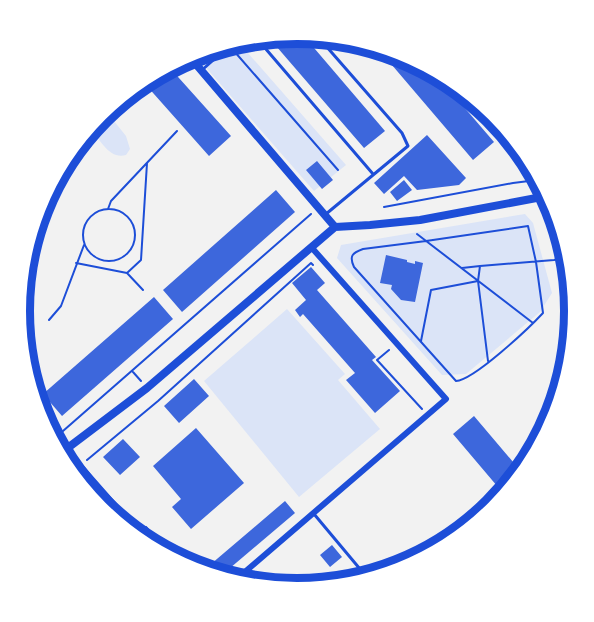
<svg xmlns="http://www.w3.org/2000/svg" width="594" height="622" viewBox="0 0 594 622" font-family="Overpass,sans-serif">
  <rect width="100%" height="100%" fill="#f2f2f2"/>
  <path fill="#dbe4f7" d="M 241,45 L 346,165 L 314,191 L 194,54 Z
    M 106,111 L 126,136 L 130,149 L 126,155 C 110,160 100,140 91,129 L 101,115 Z
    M 525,214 L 533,223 L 552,293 L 540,312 L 466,374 L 442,375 L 337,258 L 341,245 Z
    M 287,309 L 345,374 L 338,380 L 380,429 L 299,497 L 204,381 Z"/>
  <path fill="#3d67dc" d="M 297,34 L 303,35 L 385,131 L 364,148 L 270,39 Z
    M 381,50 L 404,55 L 439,78 L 494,142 L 473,160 L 380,51 Z
    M 170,68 L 231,136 L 209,156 L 146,85 Z
    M 427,135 L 466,178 L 459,185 L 417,190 L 404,176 L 384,194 L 374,183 Z
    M 317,161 L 333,180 L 322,189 L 306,170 Z
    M 404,180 L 412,190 L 397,201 L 390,192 Z
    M 276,190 L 295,212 L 182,312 L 163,290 Z
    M 386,255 L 407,260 L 407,262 L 415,264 L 415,261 L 423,263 L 415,302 L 401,300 L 391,289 L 392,285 L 380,283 Z
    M 311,267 L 325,283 L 317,290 L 376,357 L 372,360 L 400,391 L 375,413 L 346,380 L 355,373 L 303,314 L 300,317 L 295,310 L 306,300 L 292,283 Z
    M 154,297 L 173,319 L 62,416 L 43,394 Z
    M 194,379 L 209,396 L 179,423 L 164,406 Z
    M 474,416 L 519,469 L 503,493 L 453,434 Z
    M 196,428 L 244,483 L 191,529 L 172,507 L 181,499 L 153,466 Z
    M 123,439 L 140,457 L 120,475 L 103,457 Z
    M 285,501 L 295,513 L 223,574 L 204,570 Z
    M 332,545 L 342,557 L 330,567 L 320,555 Z
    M 311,574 L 320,584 L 295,588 Z"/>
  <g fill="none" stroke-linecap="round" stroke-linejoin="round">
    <path stroke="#1d4ed8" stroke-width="2" d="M 234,51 L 338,170
      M 384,207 L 513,183 L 537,180
      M 108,209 L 111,201 L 177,131
      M83 235a26 26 0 1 1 52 0a26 26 0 1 1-52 0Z
      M 528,226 L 536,262 L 543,313 C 529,328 474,380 456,381 L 354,267 C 349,256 352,253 363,249 L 426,241 Z
      M 417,234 L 533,323
      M 76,263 L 127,273 L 143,290
      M 462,268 L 480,266
      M 127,273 L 141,260 L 147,163
      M 49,320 L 61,306 L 84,245
      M 421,341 L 431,290 L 478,281
      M 389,350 L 377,360 L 422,409
      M 488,361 L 478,281 L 480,266 L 554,260 L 564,258
      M 133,372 L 141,381
      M 38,403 L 61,430
      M 63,431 L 311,214
      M 87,460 L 158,401 L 311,263 L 313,265
      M 146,527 L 167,552"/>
    <path stroke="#1d4ed8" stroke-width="3" d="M 319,38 L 402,133 L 408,146 L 326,214
      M 259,41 L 373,174
      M 202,70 L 228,47
      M 492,114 L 496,118
      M 314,514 L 365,575"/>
    <path stroke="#1d4ed8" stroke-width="6" d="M 239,577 L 446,399 L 312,248"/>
    <path stroke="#1d4ed8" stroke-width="8" d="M 189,56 L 335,227
      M 55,439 L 135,530
      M 65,450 L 147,388 L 335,227 L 370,225 L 420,220 L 547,196"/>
  </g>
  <path d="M0 0H594V622H0ZM30 311a267 267 0 1 1 534 0a267 267 0 1 1-534 0Z" fill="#fff" fill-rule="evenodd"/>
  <path fill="none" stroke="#1d4ed8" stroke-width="8" d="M30 311a267 267 0 1 1 534 0a267 267 0 1 1-534 0Z"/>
</svg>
